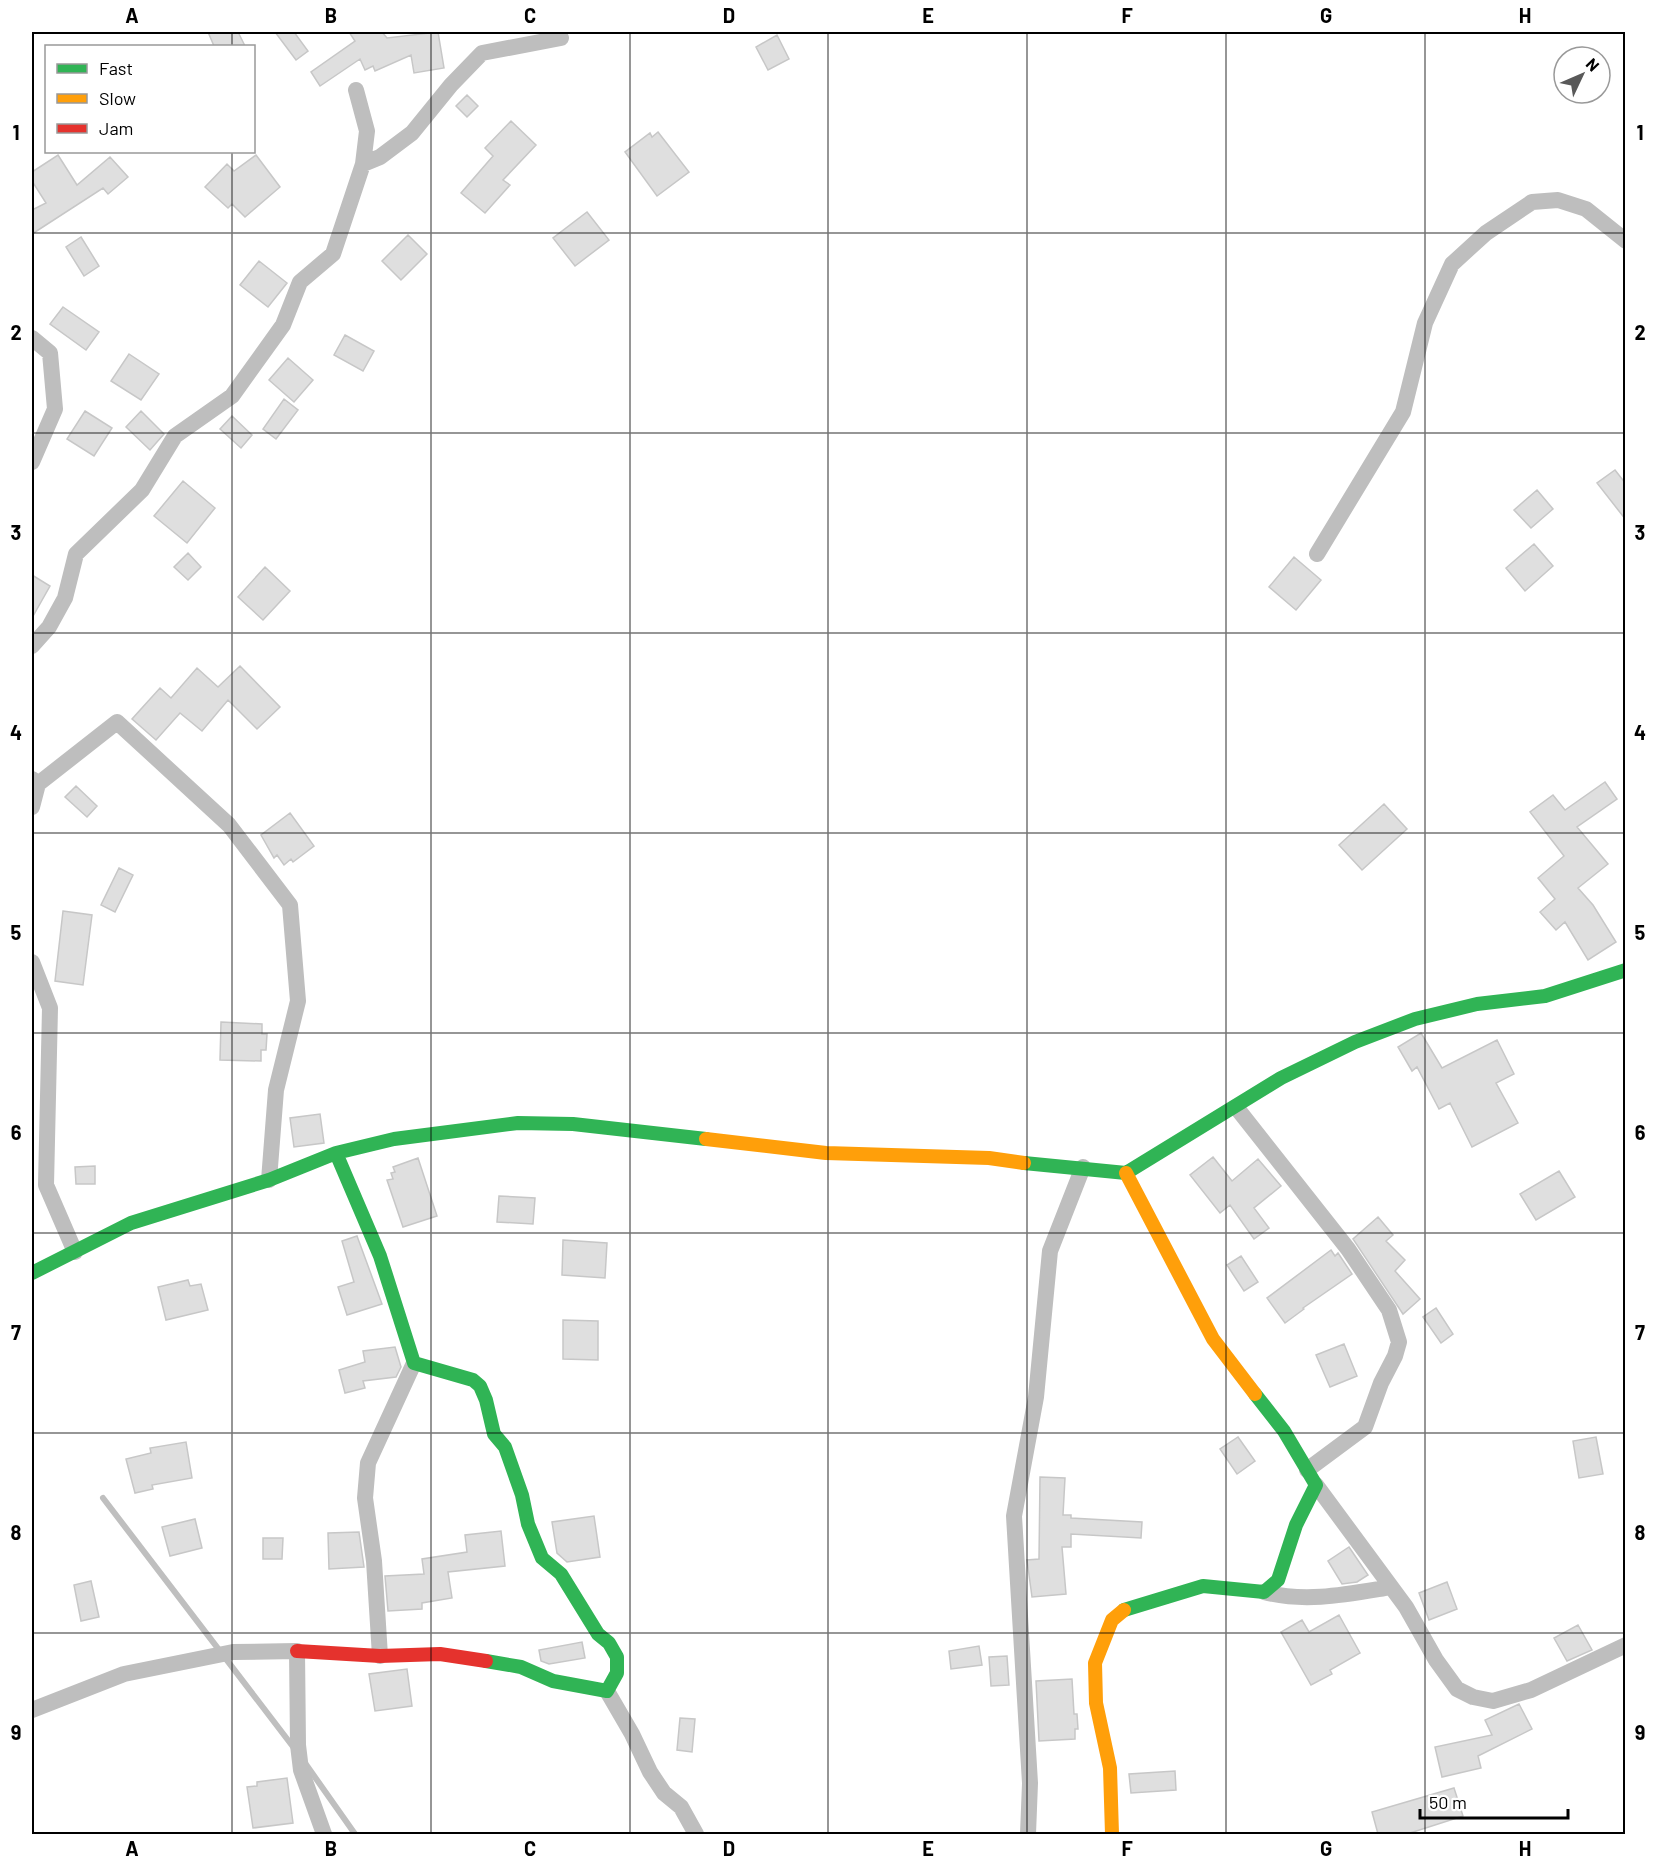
<svg xmlns="http://www.w3.org/2000/svg" width="1657" height="1866" viewBox="0 0 1657 1866" font-family="Barlow,sans-serif">
  <rect width="100%" height="100%" fill="#fff"/>
  <g fill="none" stroke-linecap="round" stroke-linejoin="round">
    <path stroke="#bfbfbf" stroke-width="6" d="M 103,1498 L 294,1748
      M 305,1763 L 355,1834"/>
  </g>
  <path fill="#dfdfdf" stroke="#c7c7c7" stroke-width="1.5" d="M 208,32 L 238,32 L 245,46 L 214,46 Z
    M 275,32 L 294,32 L 308,51 L 296,60 Z
    M 349,32 L 382,32 L 387,38 L 438,32 L 444,68 L 414,73 L 411,55 L 375,71 L 373,66 L 365,70 L 360,59 L 320,86 L 311,72 L 355,41 Z
    M 777,35 L 789,59 L 768,70 L 756,47 Z
    M 467,95 L 478,106 L 467,117 L 456,106 Z
    M 511,121 L 536,145 L 503,180 L 510,185 L 485,213 L 461,193 L 493,156 L 485,148 Z
    M 658,132 L 689,172 L 657,196 L 625,152 L 650,133 L 652,137 Z
    M 58,155 L 77,185 L 110,157 L 128,177 L 108,194 L 103,188 L 32,234 L 32,210 L 46,203 L 32,181 L 32,172 Z
    M 256,155 L 280,187 L 245,217 L 232,204 L 228,208 L 205,187 L 227,164 L 234,171 Z
    M 587,212 L 609,240 L 575,266 L 553,238 Z
    M 408,235 L 427,254 L 401,280 L 382,261 Z
    M 81,237 L 99,266 L 84,276 L 66,247 Z
    M 259,261 L 287,283 L 268,307 L 240,285 Z
    M 63,307 L 99,332 L 86,350 L 50,324 Z
    M 345,335 L 374,351 L 363,371 L 334,355 Z
    M 129,354 L 159,374 L 141,400 L 111,381 Z
    M 288,358 L 313,380 L 294,402 L 269,380 Z
    M 284,399 L 298,410 L 276,439 L 263,429 Z
    M 85,411 L 112,428 L 94,456 L 67,439 Z
    M 141,411 L 164,434 L 150,450 L 126,427 Z
    M 232,416 L 252,435 L 241,448 L 220,429 Z
    M 1615,470 L 1626,484 L 1626,520 L 1597,483 Z
    M 183,481 L 215,508 L 187,543 L 154,516 Z
    M 1537,490 L 1553,509 L 1531,528 L 1514,510 Z
    M 1534,544 L 1553,566 L 1525,591 L 1506,568 Z
    M 188,553 L 201,567 L 188,580 L 174,567 Z
    M 1294,557 L 1321,580 L 1296,610 L 1269,587 Z
    M 265,567 L 290,591 L 263,620 L 238,597 Z
    M 32,575 L 50,586 L 32,618 Z
    M 240,666 L 280,707 L 257,729 L 228,700 L 202,731 L 180,713 L 156,740 L 132,719 L 160,688 L 171,698 L 197,668 L 218,687 Z
    M 1605,782 L 1617,799 L 1577,827 L 1608,864 L 1578,888 L 1593,905 L 1616,942 L 1588,960 L 1565,922 L 1556,930 L 1540,912 L 1555,899 L 1538,878 L 1564,856 L 1530,812 L 1553,795 L 1565,810 Z
    M 76,786 L 97,806 L 87,817 L 65,797 Z
    M 1384,804 L 1407,829 L 1362,870 L 1339,845 Z
    M 290,813 L 314,846 L 293,862 L 291,859 L 284,865 L 277,855 L 274,858 L 261,835 Z
    M 119,868 L 133,875 L 115,912 L 101,905 Z
    M 63,911 L 92,915 L 83,985 L 55,981 Z
    M 221,1022 L 262,1024 L 262,1034 L 267,1034 L 266,1050 L 261,1050 L 261,1061 L 220,1060 Z
    M 1421,1033 L 1442,1068 L 1497,1040 L 1514,1074 L 1496,1083 L 1518,1123 L 1472,1147 L 1450,1103 L 1439,1109 L 1417,1067 L 1412,1071 L 1398,1047 Z
    M 320,1114 L 324,1143 L 294,1147 L 290,1118 Z
    M 1213,1157 L 1232,1181 L 1258,1159 L 1281,1186 L 1254,1208 L 1269,1228 L 1254,1239 L 1230,1205 L 1220,1213 L 1190,1175 Z
    M 418,1158 L 437,1216 L 403,1227 L 387,1180 L 393,1179 L 391,1173 L 395,1172 L 393,1167 Z
    M 95,1166 L 95,1184 L 76,1184 L 75,1167 Z
    M 1559,1171 L 1575,1197 L 1536,1220 L 1520,1194 Z
    M 499,1196 L 535,1198 L 533,1224 L 497,1222 Z
    M 1378,1217 L 1393,1235 L 1386,1241 L 1405,1260 L 1395,1271 L 1420,1299 L 1403,1314 L 1353,1239 Z
    M 357,1236 L 382,1304 L 347,1315 L 338,1287 L 354,1282 L 342,1241 Z
    M 563,1240 L 607,1243 L 605,1278 L 562,1275 Z
    M 1331,1250 L 1335,1256 L 1338,1253 L 1352,1274 L 1303,1308 L 1304,1309 L 1285,1323 L 1267,1298 Z
    M 1241,1256 L 1258,1282 L 1244,1291 L 1227,1265 Z
    M 188,1280 L 190,1286 L 201,1284 L 208,1310 L 166,1320 L 158,1287 Z
    M 1436,1308 L 1453,1334 L 1441,1343 L 1423,1317 Z
    M 563,1320 L 598,1321 L 598,1360 L 563,1359 Z
    M 1344,1344 L 1357,1376 L 1330,1387 L 1316,1355 Z
    M 395,1347 L 401,1367 L 396,1377 L 363,1381 L 365,1388 L 345,1393 L 339,1370 L 365,1362 L 363,1351 Z
    M 1238,1437 L 1255,1461 L 1237,1474 L 1220,1449 Z
    M 1596,1437 L 1603,1474 L 1579,1478 L 1573,1441 Z
    M 186,1442 L 192,1478 L 152,1485 L 153,1489 L 135,1493 L 126,1459 L 151,1453 L 150,1448 Z
    M 1040,1477 L 1065,1478 L 1063,1515 L 1071,1515 L 1071,1518 L 1142,1522 L 1141,1538 L 1071,1534 L 1071,1547 L 1062,1547 L 1066,1594 L 1032,1597 L 1027,1560 L 1039,1559 Z
    M 594,1516 L 600,1557 L 567,1562 L 557,1553 L 552,1522 Z
    M 195,1519 L 202,1548 L 170,1556 L 162,1527 Z
    M 501,1531 L 505,1566 L 448,1572 L 452,1598 L 422,1603 L 422,1609 L 388,1611 L 385,1576 L 424,1574 L 422,1559 L 467,1552 L 465,1535 Z
    M 359,1532 L 364,1567 L 329,1569 L 328,1533 Z
    M 263,1538 L 283,1538 L 282,1559 L 263,1559 Z
    M 1349,1547 L 1368,1575 L 1357,1582 L 1342,1584 L 1328,1561 Z
    M 91,1581 L 99,1617 L 81,1621 L 74,1585 Z
    M 1447,1582 L 1457,1609 L 1429,1620 L 1419,1593 Z
    M 1339,1615 L 1360,1653 L 1330,1670 L 1332,1674 L 1311,1685 L 1281,1632 L 1302,1620 L 1309,1632 Z
    M 1578,1625 L 1592,1650 L 1567,1661 L 1554,1638 Z
    M 582,1642 L 585,1658 L 549,1664 L 541,1661 L 539,1650 Z
    M 979,1646 L 982,1665 L 951,1669 L 949,1651 Z
    M 1007,1656 L 1009,1685 L 991,1686 L 989,1657 Z
    M 407,1669 L 412,1706 L 375,1711 L 369,1674 Z
    M 1072,1679 L 1074,1714 L 1077,1714 L 1078,1729 L 1075,1729 L 1075,1739 L 1039,1741 L 1036,1681 Z
    M 1519,1704 L 1532,1729 L 1478,1756 L 1481,1768 L 1442,1777 L 1435,1747 L 1492,1735 L 1485,1720 Z
    M 680,1718 L 695,1719 L 692,1752 L 677,1750 Z
    M 1175,1771 L 1176,1790 L 1131,1793 L 1129,1774 Z
    M 287,1778 L 293,1823 L 253,1828 L 247,1787 L 257,1786 L 257,1782 Z
    M 1454,1788 L 1463,1816 L 1407,1834 L 1378,1834 L 1372,1812 Z"/>
  <g fill="none" stroke-linecap="round" stroke-linejoin="round">
    <path stroke="#bebebe" stroke-width="16" d="M 363,164 L 380,157 L 412,133 L 451,85 L 482,53 L 561,38
      M 32,338 L 50,353 L 55,409 L 32,462
      M 1317,554 L 1403,412 L 1425,323 L 1452,264 L 1486,233 L 1532,202 L 1558,200 L 1586,209 L 1626,241
      M 32,646 L 49,627 L 65,598 L 76,554 L 142,490 L 175,436 L 232,396 L 283,325 L 300,282 L 333,254 L 363,164 L 367,131 L 356,90
      M 32,779 L 38,784 L 32,807
      M 38,784 L 117,722 L 229,825 L 290,905 L 298,1001 L 276,1090 L 269,1180
      M 32,962 L 50,1008 L 46,1185 L 75,1252
      M 1236,1107 L 1348,1249 L 1389,1310 L 1399,1342 L 1395,1356 L 1381,1383 L 1365,1427 L 1307,1470
      M 1316,1485 L 1406,1607 L 1436,1660 L 1457,1689 L 1473,1697 L 1493,1701 L 1531,1690 L 1626,1645
      M 1264,1592 C 1306,1603 1348,1594 1391,1587
      M 380,1656 L 374,1561 L 365,1498 L 368,1463 L 414,1363
      M 607,1691 L 632,1734 L 650,1772 L 664,1793 L 681,1807 L 696,1834
      M 32,1710 L 124,1674 L 233,1652 L 297,1651 L 298,1745 L 301,1770 L 324,1834
      M 1028,1834 L 1030,1783 L 1014,1516 L 1036,1397 L 1050,1251 L 1083,1167"/>
    <path stroke="#30b455" stroke-width="14" d="M 336,1153 L 380,1256 L 414,1363 L 473,1380 L 480,1386 L 486,1400 L 494,1434 L 505,1447 L 522,1495 L 528,1524 L 542,1558 L 561,1574 L 598,1634 L 609,1643 L 617,1657 L 617,1673 L 607,1691 L 553,1681 L 521,1667 L 486,1661
      M 1024,1163 L 1126,1173 L 1281,1078 L 1355,1042 L 1415,1019 L 1477,1004 L 1545,996 L 1626,970
      M 32,1273 L 131,1223 L 269,1180 L 336,1153 L 394,1139 L 518,1123 L 573,1124 L 706,1139
      M 1124,1610 L 1203,1586 L 1264,1592 L 1278,1580 L 1296,1525 L 1316,1485 L 1284,1431 L 1255,1394"/>
    <path stroke="#ff9f0a" stroke-width="14" d="M 706,1139 L 826,1153 L 989,1158 L 1024,1163
      M 1126,1173 L 1213,1339 L 1255,1394
      M 1112,1834 L 1110,1768 L 1096,1703 L 1095,1663 L 1112,1620 L 1124,1610"/>
    <path stroke="#e5322d" stroke-width="14" d="M 297,1651 L 380,1656 L 440,1654 L 486,1661"/>
  </g>
  <path fill="none" stroke="#000" stroke-width="1.5" stroke-opacity="0.55" d="M 232,32 L 232,46M 431,32 L 431,1834M 630,32 L 630,1834M 828,32 L 828,1834M 1027,32 L 1027,1834M 1226,32 L 1226,1834M 1425,32 L 1425,1834M 232,152 L 232,1834M 32,233 L 1626,233M 32,433 L 1626,433M 32,633 L 1626,633M 32,833 L 1626,833M 32,1033 L 1626,1033M 32,1233 L 1626,1233M 32,1433 L 1626,1433M 32,1633 L 1626,1633"/>
  <rect width="1657" height="1866" fill="none" stroke="#ffffff" stroke-width="66"/>
  <rect x="45" y="45" width="210" height="108" fill="#ffffff" stroke="#999999" stroke-width="1.5"/>
  <rect x="57" y="64" width="30" height="9" fill="#30b455" stroke="#999999" stroke-width="1.5"/>
  <text x="99" y="75" font-size="18" fill="#000000">Fast</text>
  <rect x="57" y="94" width="30" height="9" fill="#ff9f0a" stroke="#999999" stroke-width="1.5"/>
  <text x="99" y="105" font-size="18" fill="#000000">Slow</text>
  <rect x="57" y="124" width="30" height="9" fill="#e5322d" stroke="#999999" stroke-width="1.5"/>
  <text x="99" y="135" font-size="18" fill="#000000">Jam</text>
  <g transform="translate(1582 75) rotate(46)"><circle r="28" fill="#ffffff" stroke="#999999" stroke-width="1.5"/>
  <path d="M0-4.5L10 22L0 15L-10 22Z" fill="#595959"/>
  <text y="-9" font-size="16" font-weight="bold" text-anchor="middle" fill="#000000">N</text>
  </g>
  <path d="M1420 1809v9h148v-9" fill="none" stroke="#000000" stroke-width="3"/>
  <text x="1429" y="1809" font-size="18" fill="#000000" stroke="#ffffff" stroke-width="4.5" paint-order="stroke">50 m</text>
  <rect x="33" y="33" width="1591" height="1800" fill="none" stroke="#000" stroke-width="2"/>
  <g font-size="20" text-anchor="middle" font-weight="bold" fill="#000">
    <text x="132" y="23">A</text>
    <text x="331" y="23">B</text>
    <text x="530" y="23">C</text>
    <text x="729" y="23">D</text>
    <text x="928" y="23">E</text>
    <text x="1127" y="23">F</text>
    <text x="1326" y="23">G</text>
    <text x="1525" y="23">H</text>
    <text x="16" y="140">1</text>
    <text x="1640" y="140">1</text>
    <text x="16" y="340">2</text>
    <text x="1640" y="340">2</text>
    <text x="16" y="540">3</text>
    <text x="1640" y="540">3</text>
    <text x="16" y="740">4</text>
    <text x="1640" y="740">4</text>
    <text x="16" y="940">5</text>
    <text x="1640" y="940">5</text>
    <text x="16" y="1140">6</text>
    <text x="1640" y="1140">6</text>
    <text x="16" y="1340">7</text>
    <text x="1640" y="1340">7</text>
    <text x="16" y="1540">8</text>
    <text x="1640" y="1540">8</text>
    <text x="16" y="1740">9</text>
    <text x="1640" y="1740">9</text>
    <text x="132" y="1856">A</text>
    <text x="331" y="1856">B</text>
    <text x="530" y="1856">C</text>
    <text x="729" y="1856">D</text>
    <text x="928" y="1856">E</text>
    <text x="1127" y="1856">F</text>
    <text x="1326" y="1856">G</text>
    <text x="1525" y="1856">H</text>
  </g>
</svg>
